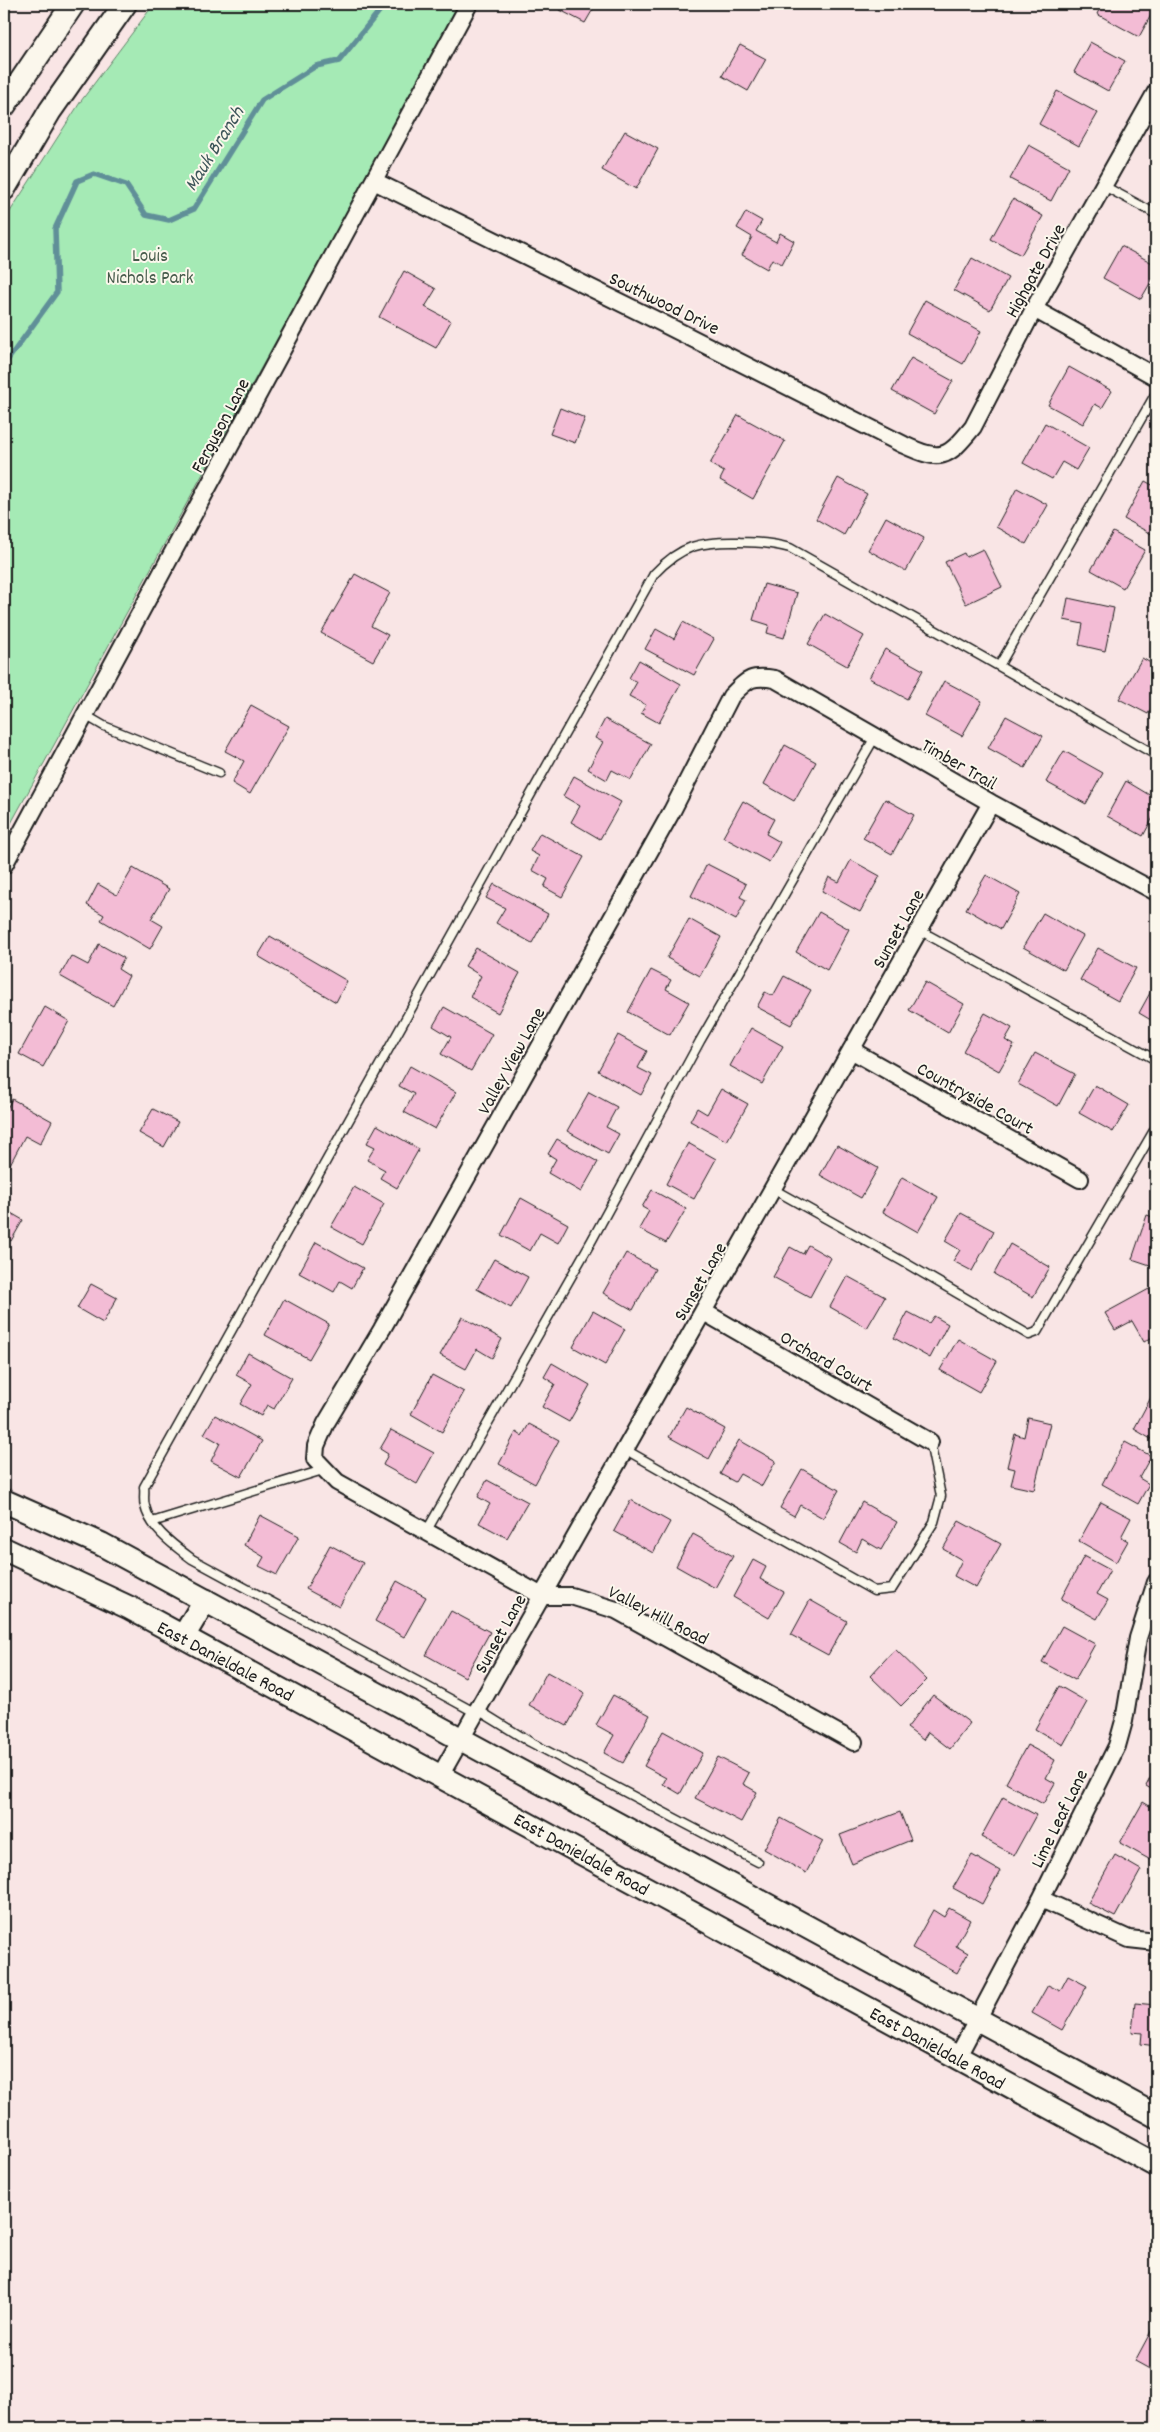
<svg xmlns="http://www.w3.org/2000/svg" width="1160" height="2432" viewBox="0 0 1160 2432" font-family="Dekko,sans-serif">
  <rect width="100%" height="100%" fill="#f9e5e5"/>
  <filter id="ink" filterUnits="userSpaceOnUse"><feTurbulence type="fractalNoise" baseFrequency=".02" numOctaves="2"/><feDisplacementMap in="SourceGraphic" scale="10" xChannelSelector="R" yChannelSelector="G"/><feConvolveMatrix kernelMatrix="1 2 1 2 8 2 1 2 1" color-interpolation-filters="sRGB"/></filter>
  <g filter="url(#ink)">
    <path fill="#a5eab5" stroke="#608368" d="M 154,4 L 461,4 L 4,836 L 4,221 L 81,101 Z"/>
    <g fill="none" stroke-linecap="round" stroke-linejoin="round">
      <path stroke="#608f98" stroke-width="5.5" d="M 4,365 L 57,292 L 55,229 L 77,181 L 94,174 L 126,185 L 146,215 L 169,220 L 194,209 L 262,100 L 316,66 L 339,61 L 385,4"/>
    </g>
    <path fill="#f3bcd5" stroke="#1c1c1c" d="M 564,4 L 596,4 L 585,23 L 560,10 Z
      M 1102,4 L 1156,4 L 1156,6 L 1139,37 L 1097,14 Z
      M 1090,42 L 1125,61 L 1108,91 L 1074,72 Z
      M 740,45 L 766,59 L 748,91 L 722,76 Z
      M 1057,91 L 1098,113 L 1079,146 L 1039,124 Z
      M 625,131 L 658,149 L 636,189 L 602,170 Z
      M 1029,145 L 1069,167 L 1051,201 L 1010,179 Z
      M 1013,199 L 1043,216 L 1021,255 L 991,239 Z
      M 746,212 L 762,221 L 756,231 L 776,242 L 780,233 L 794,241 L 782,264 L 772,259 L 767,269 L 742,255 L 752,237 L 737,228 Z
      M 1121,246 L 1156,265 L 1156,273 L 1141,299 L 1103,278 Z
      M 972,258 L 1008,278 L 990,310 L 954,290 Z
      M 404,271 L 436,289 L 425,307 L 451,321 L 436,348 L 379,317 Z
      M 925,300 L 981,331 L 963,364 L 907,333 Z
      M 911,358 L 953,381 L 934,414 L 892,391 Z
      M 1069,367 L 1112,391 L 1102,408 L 1095,404 L 1083,424 L 1048,405 Z
      M 560,408 L 585,418 L 575,443 L 550,434 Z
      M 738,415 L 785,441 L 753,499 L 720,480 L 724,472 L 710,464 Z
      M 1045,423 L 1089,448 L 1076,470 L 1062,462 L 1052,479 L 1023,463 Z
      M 838,478 L 867,494 L 844,535 L 816,519 Z
      M 1145,481 L 1156,487 L 1155,536 L 1124,519 Z
      M 1017,488 L 1048,505 L 1026,544 L 996,527 Z
      M 886,517 L 924,538 L 906,571 L 868,550 Z
      M 1113,532 L 1145,550 L 1123,588 L 1091,570 Z
      M 983,549 L 1002,587 L 966,604 L 945,562 L 964,553 L 966,557 Z
      M 355,574 L 390,593 L 371,626 L 388,635 L 373,661 L 321,633 Z
      M 764,584 L 797,593 L 784,638 L 767,633 L 769,625 L 753,620 Z
      M 1068,598 L 1114,608 L 1105,651 L 1079,645 L 1083,624 L 1064,620 Z
      M 825,614 L 864,636 L 847,666 L 808,644 Z
      M 683,622 L 714,639 L 694,675 L 645,649 L 656,629 L 674,639 Z
      M 885,649 L 923,670 L 907,699 L 869,678 Z
      M 1142,658 L 1156,666 L 1156,699 L 1148,714 L 1119,699 Z
      M 639,660 L 681,684 L 659,723 L 641,713 L 646,705 L 629,696 L 637,682 L 629,678 Z
      M 944,681 L 982,701 L 962,736 L 925,716 Z
      M 251,705 L 289,726 L 250,794 L 232,783 L 244,761 L 225,751 Z
      M 1006,716 L 1043,736 L 1025,768 L 988,748 Z
      M 605,719 L 651,744 L 631,780 L 612,770 L 607,780 L 588,769 L 603,742 L 595,738 Z
      M 785,745 L 816,762 L 794,801 L 764,784 Z
      M 1064,751 L 1103,773 L 1086,804 L 1046,782 Z
      M 574,776 L 621,802 L 600,839 L 571,822 L 580,806 L 563,796 Z
      M 1126,781 L 1156,799 L 1156,812 L 1143,836 L 1107,816 Z
      M 885,799 L 914,815 L 892,854 L 863,838 Z
      M 743,801 L 774,819 L 766,834 L 780,842 L 769,862 L 723,837 Z
      M 540,833 L 584,857 L 562,897 L 544,887 L 548,879 L 532,870 L 539,856 L 530,851 Z
      M 851,860 L 880,876 L 860,912 L 822,891 L 829,877 L 839,882 Z
      M 707,864 L 746,884 L 740,897 L 746,900 L 736,920 L 691,896 Z
      M 133,868 L 169,889 L 151,919 L 163,926 L 150,949 L 101,920 L 104,915 L 87,905 L 98,884 L 117,895 Z
      M 986,875 L 1020,894 L 1001,929 L 966,909 Z
      M 494,884 L 548,914 L 532,943 L 496,923 L 505,908 L 486,898 Z
      M 819,912 L 849,929 L 827,970 L 796,952 Z
      M 1043,913 L 1083,936 L 1064,970 L 1023,947 Z
      M 689,919 L 721,937 L 700,976 L 667,958 Z
      M 270,936 L 347,981 L 336,1002 L 258,956 Z
      M 99,944 L 124,958 L 118,969 L 129,976 L 113,1006 L 60,976 L 71,956 L 88,965 Z
      M 476,948 L 520,973 L 498,1013 L 470,997 L 481,976 L 465,966 Z
      M 1098,948 L 1136,968 L 1118,1001 L 1080,980 Z
      M 651,970 L 671,980 L 666,989 L 689,1002 L 670,1035 L 628,1012 Z
      M 784,976 L 811,990 L 791,1025 L 757,1007 L 765,992 L 773,996 Z
      M 925,982 L 964,1004 L 948,1033 L 909,1010 Z
      M 1156,982 L 1156,1023 L 1139,1013 Z
      M 45,1007 L 69,1021 L 43,1067 L 19,1054 Z
      M 444,1007 L 492,1034 L 471,1071 L 441,1054 L 451,1037 L 433,1026 Z
      M 985,1013 L 1012,1028 L 1005,1040 L 1014,1045 L 999,1071 L 963,1051 Z
      M 751,1028 L 783,1046 L 762,1084 L 730,1066 Z
      M 618,1035 L 647,1051 L 638,1068 L 652,1075 L 641,1095 L 598,1071 Z
      M 1035,1053 L 1075,1074 L 1058,1106 L 1018,1084 Z
      M 410,1066 L 456,1092 L 435,1129 L 404,1112 L 414,1094 L 399,1086 Z
      M 1095,1085 L 1129,1105 L 1113,1132 L 1079,1113 Z
      M 721,1089 L 748,1104 L 727,1141 L 690,1121 L 697,1108 L 707,1114 Z
      M 589,1092 L 617,1107 L 606,1127 L 619,1134 L 608,1154 L 567,1131 Z
      M 12,1099 L 52,1121 L 40,1144 L 25,1136 L 7,1170 L 4,1168 L 4,1114 Z
      M 153,1109 L 178,1122 L 164,1147 L 139,1133 Z
      M 377,1125 L 419,1149 L 397,1188 L 380,1178 L 385,1170 L 367,1160 L 375,1147 L 367,1143 Z
      M 557,1139 L 598,1162 L 581,1192 L 548,1173 L 556,1159 L 548,1154 Z
      M 688,1143 L 716,1159 L 694,1199 L 666,1184 Z
      M 837,1145 L 878,1168 L 861,1198 L 820,1175 Z
      M 902,1177 L 938,1197 L 918,1232 L 883,1212 Z
      M 354,1187 L 384,1204 L 362,1244 L 331,1227 Z
      M 652,1190 L 686,1209 L 666,1243 L 639,1229 L 649,1211 L 642,1207 Z
      M 521,1198 L 568,1224 L 558,1243 L 540,1233 L 530,1251 L 501,1235 Z
      M 4,1209 L 23,1220 L 11,1241 L 4,1238 Z
      M 961,1213 L 994,1231 L 972,1271 L 953,1261 L 960,1250 L 945,1241 Z
      M 1147,1215 L 1156,1218 L 1156,1267 L 1132,1259 Z
      M 316,1242 L 363,1268 L 352,1288 L 340,1281 L 334,1292 L 299,1273 Z
      M 1010,1244 L 1050,1267 L 1033,1297 L 994,1274 Z
      M 808,1245 L 831,1258 L 810,1297 L 773,1277 L 790,1247 L 803,1254 Z
      M 626,1253 L 655,1269 L 633,1310 L 603,1293 Z
      M 494,1259 L 528,1277 L 511,1308 L 477,1289 Z
      M 847,1276 L 885,1297 L 867,1328 L 830,1307 Z
      M 91,1284 L 117,1298 L 103,1323 L 77,1308 Z
      M 1149,1289 L 1156,1302 L 1156,1335 L 1144,1342 L 1132,1321 L 1115,1330 L 1105,1313 Z
      M 284,1299 L 329,1324 L 309,1359 L 265,1335 Z
      M 593,1311 L 625,1329 L 605,1365 L 573,1347 Z
      M 908,1312 L 929,1323 L 934,1316 L 948,1324 L 930,1358 L 894,1338 Z
      M 462,1317 L 502,1339 L 492,1358 L 477,1349 L 466,1369 L 440,1355 Z
      M 958,1339 L 997,1361 L 979,1392 L 940,1370 Z
      M 248,1353 L 292,1378 L 274,1409 L 267,1405 L 261,1416 L 240,1404 L 252,1384 L 236,1375 Z
      M 552,1363 L 590,1385 L 569,1422 L 542,1407 L 555,1384 L 544,1377 Z
      M 432,1375 L 464,1392 L 442,1432 L 411,1414 Z
      M 1156,1388 L 1156,1442 L 1134,1429 Z
      M 686,1407 L 725,1429 L 709,1459 L 669,1437 Z
      M 215,1415 L 262,1441 L 241,1477 L 211,1461 L 220,1443 L 204,1434 Z
      M 1028,1418 L 1050,1423 L 1034,1490 L 1011,1485 L 1015,1469 L 1007,1467 L 1015,1434 L 1024,1437 Z
      M 529,1424 L 559,1440 L 535,1484 L 499,1464 L 516,1432 L 522,1436 Z
      M 391,1430 L 434,1453 L 417,1484 L 383,1465 L 388,1454 L 380,1449 Z
      M 739,1440 L 776,1461 L 762,1486 L 740,1474 L 735,1482 L 720,1474 Z
      M 1125,1442 L 1151,1456 L 1139,1478 L 1149,1484 L 1138,1504 L 1102,1484 Z
      M 802,1469 L 839,1490 L 823,1518 L 800,1505 L 794,1516 L 780,1508 Z
      M 487,1480 L 528,1502 L 507,1538 L 479,1523 L 490,1504 L 478,1497 Z
      M 631,1500 L 670,1522 L 653,1553 L 614,1531 Z
      M 862,1502 L 897,1522 L 881,1550 L 862,1539 L 856,1552 L 840,1543 Z
      M 1101,1502 L 1131,1518 L 1121,1537 L 1128,1541 L 1116,1562 L 1079,1541 Z
      M 260,1515 L 299,1536 L 277,1575 L 259,1566 L 264,1557 L 244,1545 Z
      M 959,1521 L 1001,1544 L 976,1588 L 954,1576 L 962,1560 L 943,1549 Z
      M 693,1534 L 733,1556 L 715,1588 L 676,1566 Z
      M 330,1545 L 363,1563 L 339,1607 L 306,1589 Z
      M 1084,1556 L 1110,1570 L 1097,1594 L 1108,1600 L 1097,1619 L 1061,1599 Z
      M 753,1560 L 766,1567 L 760,1579 L 784,1592 L 769,1618 L 733,1597 Z
      M 397,1581 L 426,1597 L 404,1637 L 375,1621 Z
      M 810,1600 L 847,1621 L 828,1655 L 791,1635 Z
      M 451,1611 L 490,1632 L 465,1677 L 426,1655 Z
      M 1062,1626 L 1095,1644 L 1075,1680 L 1042,1662 Z
      M 895,1649 L 927,1680 L 901,1706 L 870,1676 Z
      M 547,1672 L 585,1693 L 567,1726 L 529,1705 Z
      M 1059,1686 L 1087,1702 L 1063,1745 L 1035,1729 Z
      M 613,1695 L 650,1715 L 623,1763 L 604,1753 L 614,1735 L 596,1725 Z
      M 933,1695 L 970,1723 L 950,1749 L 928,1732 L 923,1740 L 907,1728 Z
      M 663,1731 L 703,1753 L 680,1794 L 663,1784 L 666,1778 L 644,1766 Z
      M 1027,1745 L 1055,1760 L 1046,1778 L 1055,1783 L 1043,1804 L 1006,1783 Z
      M 718,1757 L 749,1773 L 743,1784 L 757,1792 L 741,1822 L 695,1798 Z
      M 1156,1767 L 1156,1792 L 1146,1786 Z
      M 1003,1797 L 1036,1815 L 1014,1855 L 981,1837 Z
      M 1143,1802 L 1156,1810 L 1156,1863 L 1120,1843 Z
      M 900,1812 L 911,1840 L 852,1864 L 840,1835 Z
      M 781,1818 L 823,1841 L 806,1873 L 764,1849 Z
      M 972,1855 L 1000,1871 L 982,1904 L 953,1888 Z
      M 1115,1855 L 1141,1870 L 1115,1917 L 1088,1903 Z
      M 949,1908 L 970,1920 L 956,1946 L 968,1953 L 957,1973 L 912,1948 L 933,1910 L 944,1917 Z
      M 1068,1976 L 1087,1986 L 1062,2030 L 1032,2013 L 1048,1985 L 1060,1991 Z
      M 1135,2003 L 1156,2005 L 1156,2046 L 1141,2044 L 1142,2033 L 1132,2032 Z
      M 1156,2322 L 1156,2369 L 1155,2372 L 1135,2361 Z"/>
    <g fill="none" stroke-linecap="round" stroke-linejoin="round">
      <defs>
        <path id="lane" d="M 1104,186 L 1156,214
          M 999,666 L 1156,393
          M 85,715 L 104,726 L 219,773
          M 919,930 L 1156,1060
          M 773,1189 L 902,1261 L 1029,1335 L 1037,1332 L 1156,1127
          M 626,1450 L 874,1591 L 892,1589 L 934,1522 L 941,1496 L 930,1442
          M 152,1522 L 323,1470
          M 426,1532 L 592,1240 L 700,1041 L 875,737
          M 478,1710 L 530,1742 L 758,1862
          M 476,1713 L 192,1559 C 175,1546 150,1529 145,1506 C 143,1500 145,1493 144,1487 L 654,574 C 681,545 701,541 740,542 C 757,542 773,543 790,548 L 1156,755"/>
        <path id="street" d="M 374,181 L 660,322 L 904,445 C 941,462 947,459 973,427 L 1034,309 L 1156,92
          M 1034,309 L 1156,377
          M 4,865 L 469,4
          M 851,1050 L 1080,1179
          M 704,1312 L 930,1442
          M 854,1742 L 616,1610 L 571,1596 L 542,1596 L 337,1482 L 315,1459 L 316,1446 L 326,1423 L 382,1329 L 672,811 L 731,696 C 748,679 751,675 775,679 L 991,803 L 1156,892
          M 440,1776 L 991,803
          M 1041,1899 L 1129,1939 L 1156,1942
          M 957,2058 L 1041,1899 L 1117,1746 L 1124,1721 L 1138,1638 L 1156,1582"/>
        <path id="secondary" d="M 4,106 L 73,4
          M 4,189 L 50,111 L 125,4
          M 4,1501 L 101,1544 L 1156,2116
          M 4,1549 L 130,1608 L 1156,2165
          M 183,1637 L 205,1600"/>
      </defs>
      <use href="#lane" stroke="#1c1c1c" stroke-width="11"/>
      <use href="#street" stroke="#1c1c1c" stroke-width="20"/>
      <use href="#secondary" stroke="#1c1c1c" stroke-width="26"/>
      <use href="#lane" stroke="#fbf7ec" stroke-width="8"/>
      <use href="#street" stroke="#fbf7ec" stroke-width="16"/>
      <use href="#secondary" stroke="#fbf7ec" stroke-width="22"/>
    </g>
  </g>
  <g text-anchor="middle" stroke-width="4" stroke-linejoin="round" paint-order="stroke">
    <g font-size="19" fill="#455a4a" stroke="#fbf7ec">
      <text x="150" y="261">Louis<tspan x="150" dy="22">Nichols Park</tspan></text>
    </g>
    <g font-size="19" fill="#1c1c1c" stroke="#fbf7ec">
      <text transform="translate(1034 270) rotate(-61)" y="7">Highgate Drive</text>
      <text transform="translate(665 302) rotate(26)" y="7">Southwood Drive</text>
      <text transform="translate(219 425) rotate(-62)" y="7">Ferguson Lane</text>
      <text transform="translate(960 763) rotate(30)" y="7">Timber Trail</text>
      <text transform="translate(897 928) rotate(-61)" y="7">Sunset Lane</text>
      <text transform="translate(510 1060) rotate(-61)" y="7">Valley View Lane</text>
      <text transform="translate(976 1097) rotate(29)" y="7">Countryside Court</text>
      <text transform="translate(699 1281) rotate(-60)" y="7">Sunset Lane</text>
      <text transform="translate(827 1360) rotate(30)" y="7">Orchard Court</text>
      <text transform="translate(659 1614) rotate(27)" y="7">Valley Hill Road</text>
      <text transform="translate(499 1633) rotate(-61)" y="7">Sunset Lane</text>
      <text transform="translate(226 1660) rotate(28)" y="7">East Danieldale Road</text>
      <text transform="translate(1058 1818) rotate(-64)" y="7">Lime Leaf Lane</text>
      <text transform="translate(582 1853) rotate(29)" y="7">East Danieldale Road</text>
      <text transform="translate(938 2047) rotate(29)" y="7">East Danieldale Road</text>
    </g>
    <g font-size="20" font-style="italic" fill="#3e565a" stroke="#fbf7ec">
      <text transform="translate(213 148) rotate(-58)" y="7">Mauk Branch</text>
    </g>
  </g>
  <rect width="1160" height="2432" fill="none" stroke="#fbf7ec" stroke-width="20"/>
  <rect x="10" y="10" width="1140" height="2412" fill="none" stroke="#1c1c1c" stroke-width="2" filter="url(#ink)"/>
</svg>
